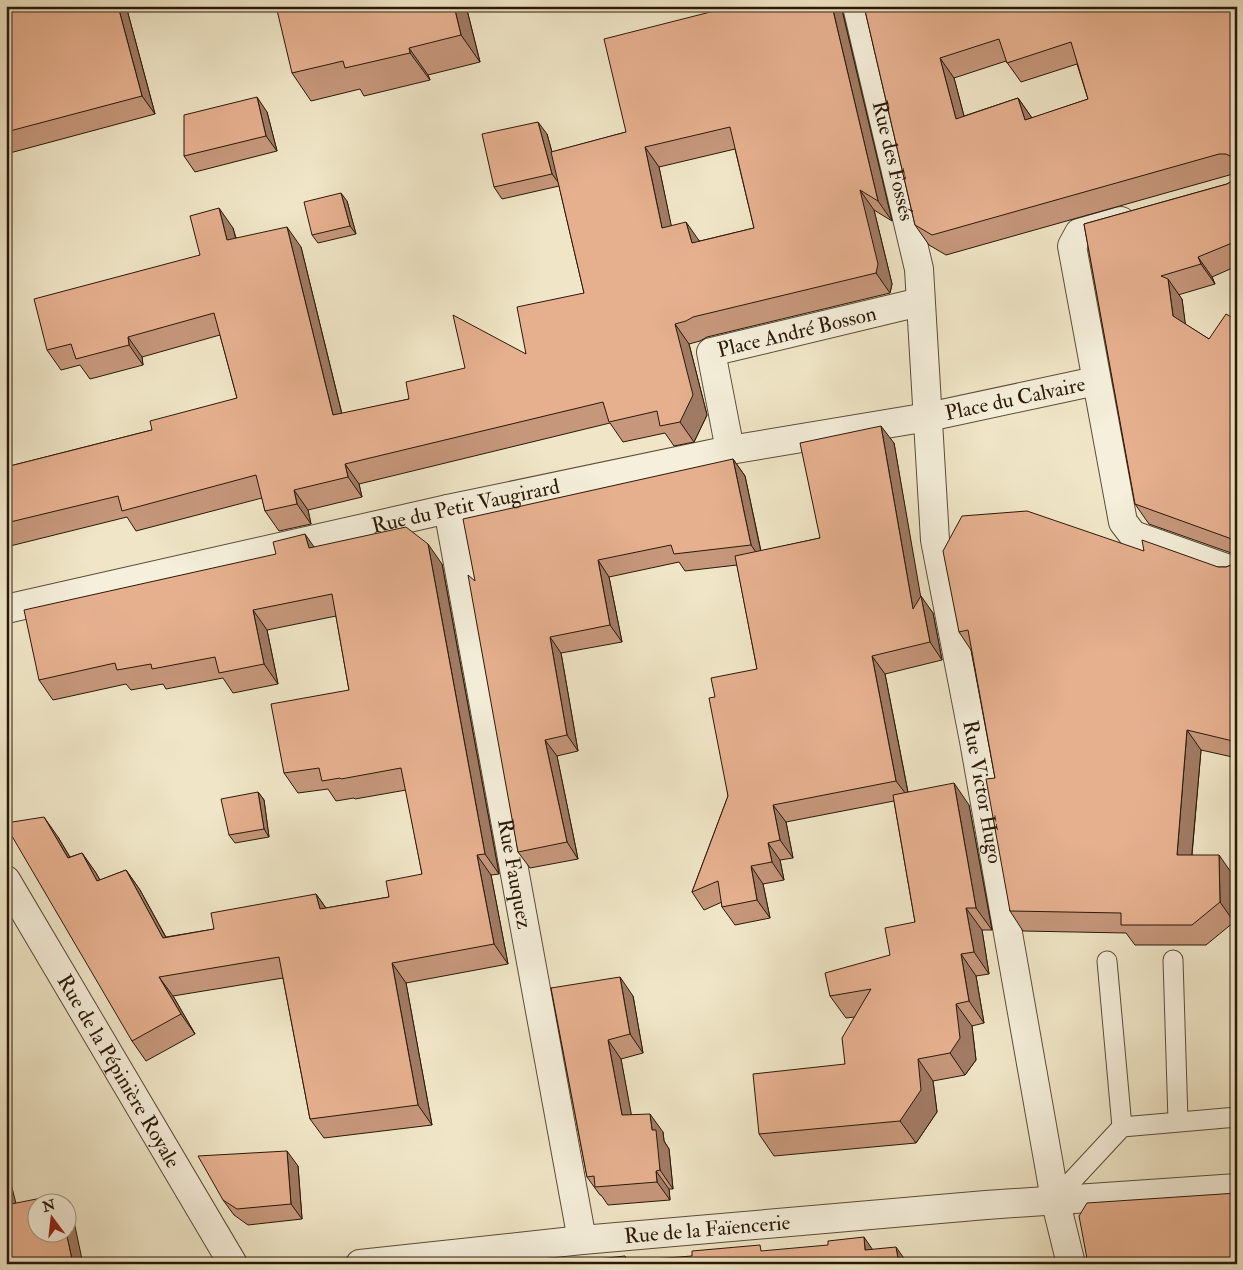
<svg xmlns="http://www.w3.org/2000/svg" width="1243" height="1270" viewBox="0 0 1243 1270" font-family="'IM FELL Double Pica',serif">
  <rect width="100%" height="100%" fill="#f0e6c7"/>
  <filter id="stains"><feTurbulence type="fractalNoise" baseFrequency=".004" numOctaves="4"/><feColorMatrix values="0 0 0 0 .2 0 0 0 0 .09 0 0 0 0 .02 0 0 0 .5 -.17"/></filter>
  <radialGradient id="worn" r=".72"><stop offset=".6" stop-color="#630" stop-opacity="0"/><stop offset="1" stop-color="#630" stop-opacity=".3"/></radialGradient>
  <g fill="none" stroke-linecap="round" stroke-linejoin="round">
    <defs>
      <path id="lane" d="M 1173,960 L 1178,1121
        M 1107,961 L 1122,1127
        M 1055,1199 L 1122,1127 L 1237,1117"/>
      <g id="street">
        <path id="s1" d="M 857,6 L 919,269 L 935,540 L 974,741 L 1055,1199 L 1071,1264"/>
        <path d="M 1121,221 L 1079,233 L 1072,246 L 1123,522 L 1133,535 L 1237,572"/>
        <path id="s2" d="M 730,450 L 711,352 L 920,302"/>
        <path id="s3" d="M 448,509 L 582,1240"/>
        <path id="s4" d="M 6,609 L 448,509 L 730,450 L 928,417 L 1096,381"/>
        <path id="s5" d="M 6,880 L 233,1264"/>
        <path id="s6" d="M 360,1264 L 582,1240 L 986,1205 L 1237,1188"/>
      </g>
    </defs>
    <use href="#lane" stroke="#5c4c38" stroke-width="21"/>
    <use href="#street" stroke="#5c4c38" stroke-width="30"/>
    <use href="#lane" stroke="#f5efdb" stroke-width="19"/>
    <use href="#street" stroke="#f5efdb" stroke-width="28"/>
  </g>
  <path fill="#c6977b" stroke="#2a1908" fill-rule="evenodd" d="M 6,6 L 126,6 L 155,114 L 6,154 Z
    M 466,6 L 480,62 L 428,75 L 430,80 L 364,96 L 360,89 L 311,101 L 292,73 Z
    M 864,6 L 1237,6 L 1237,174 L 1233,174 L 946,255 L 929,245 L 915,225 ZM 1006,61 L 1021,82 L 1077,64 L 1088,99 L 1032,118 L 1018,98 L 964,116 L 954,78 Z
    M 842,10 L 892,221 L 874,210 L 892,284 L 890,293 L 707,337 L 700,341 L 689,344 L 707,415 L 694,442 L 674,446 L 665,433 L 623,442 L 610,423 L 359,484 L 362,497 L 308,510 L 311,524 L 279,531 L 265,511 L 262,498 L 136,531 L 127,517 L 6,547 L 6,467 L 152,430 L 237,398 L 220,335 L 142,357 L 143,365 L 90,379 L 80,365 L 61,370 L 47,350 L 200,255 L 233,228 L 236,238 L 301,247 L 342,414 L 409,399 L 526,354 L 584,293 L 559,186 L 502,199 L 494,187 L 547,134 L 552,152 L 626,132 ZM 735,149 L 754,228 L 700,241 L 671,226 L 659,167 Z
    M 267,112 L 277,151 L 195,172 L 184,156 Z
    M 1237,176 L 1237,266 L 1212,277 L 1215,284 L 1178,295 L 1182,299 L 1185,324 L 1209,339 L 1237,320 L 1237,555 L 1149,524 L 1135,504 L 1084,224 L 1227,184 L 1234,180 Z
    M 347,201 L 356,234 L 318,243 L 312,235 Z
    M 894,443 L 920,597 L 933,613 L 942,660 L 885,674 L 908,792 L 969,805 L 992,930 L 982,930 L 989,974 L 976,976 L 984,1023 L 972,1026 L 976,1060 L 965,1075 L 933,1081 L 937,1112 L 916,1143 L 774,1156 L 759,1134 L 845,1064 L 855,1017 L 846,1018 L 830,996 L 890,955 L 915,922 L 894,801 L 786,822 L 793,858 L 780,860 L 784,880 L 763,884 L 770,918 L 735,925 L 722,907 L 722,902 L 704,910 L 692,892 L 728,796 L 715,697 L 757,669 L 737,565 L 685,571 L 679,562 L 609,577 L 622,642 L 561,653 L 578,751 L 557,756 L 578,859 L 530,868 L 518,852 L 475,581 L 733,459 L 745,476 L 761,551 L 820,538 Z
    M 314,547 L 442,564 L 499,874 L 491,875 L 508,964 L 406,983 L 432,1125 L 324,1138 L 310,1119 L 283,978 L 173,996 L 195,1034 L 146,1061 L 132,1041 L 58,837 L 70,857 L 82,853 L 96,873 L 100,880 L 126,870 L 140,890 L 166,937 L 214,929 L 316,894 L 326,908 L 389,897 L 422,874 L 406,790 L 355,799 L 354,798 L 336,801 L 328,789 L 298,793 L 284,773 L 349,690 L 336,616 L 267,630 L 278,684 L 233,693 L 223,678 L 166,689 L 163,684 L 131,690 L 126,684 L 53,700 L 39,680 Z
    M 1144,551 L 1218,567 L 1226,567 L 1234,564 L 1237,559 L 1237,758 L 1201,750 L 1192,855 L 1233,875 L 1234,922 L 1206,945 L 1135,945 L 1126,933 L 1023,931 L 1010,911 L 995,778 L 971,650 L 959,632 Z
    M 258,792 L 264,800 L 269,837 L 235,843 L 229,835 Z
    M 551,988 L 633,996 L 643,1053 L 621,1059 L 631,1115 L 663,1132 L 664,1141 L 669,1149 L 673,1189 L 669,1189 L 670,1200 L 608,1205 L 601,1195 L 600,1195 L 587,1177 Z
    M 298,1166 L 302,1219 L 248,1225 L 234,1215 L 223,1200 Z"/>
  <path fill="#a17b64" stroke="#2a1908" d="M 118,6 L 126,6 L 155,114 L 142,96 Z
    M 454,6 L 466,6 L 480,62 L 461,35 Z
    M 832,6 L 842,6 L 842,10 L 892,221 L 878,201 Z
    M 409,48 L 428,75 L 430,80 L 410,53 Z
    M 940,58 L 954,78 L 970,139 L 956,119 Z
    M 257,97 L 267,112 L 277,151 L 266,136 Z
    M 1018,98 L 1032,118 L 1025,120 Z
    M 538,122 L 547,134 L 561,186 L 552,174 Z
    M 645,147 L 659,167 L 676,248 L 662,228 Z
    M 860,190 L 874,210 L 892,284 L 890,293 L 876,273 Z
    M 341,193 L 347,201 L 356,234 L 350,226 Z
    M 219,208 L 233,228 L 241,260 L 227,240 Z
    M 686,222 L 700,242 L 692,243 Z
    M 287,227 L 301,247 L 347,435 L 333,415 Z
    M 1198,257 L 1212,277 L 1215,284 L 1201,264 Z
    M 1168,279 L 1182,299 L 1187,336 L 1173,316 Z
    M 675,324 L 689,344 L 707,415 L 694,442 L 680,422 Z
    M 128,337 L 142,357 L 143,365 L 129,345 Z
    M 881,426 L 894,443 L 926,627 L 913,609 Z
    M 733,459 L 745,476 L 763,562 L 751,545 Z
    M 345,464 L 359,484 L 362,497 L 348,477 Z
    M 294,490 L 308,510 L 311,524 L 297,504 Z
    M 305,534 L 319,554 L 309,548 Z
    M 428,544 L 442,564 L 499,874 L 485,854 Z
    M 598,560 L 609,577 L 622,642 L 610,625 Z
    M 921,596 L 933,613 L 942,660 L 930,642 Z
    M 253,610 L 267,630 L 278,684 L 264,664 Z
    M 550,637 L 561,653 L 578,751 L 567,735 Z
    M 872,656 L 885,674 L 909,798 L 896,781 Z
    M 1187,730 L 1201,750 L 1190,875 L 1177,855 Z
    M 545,740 L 557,756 L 578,859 L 567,842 Z
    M 954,783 L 969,805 L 992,930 L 976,908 Z
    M 258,792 L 264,800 L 269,837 L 264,829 Z
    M 773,805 L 786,822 L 793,858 L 780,840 Z
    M 44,817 L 58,837 L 82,878 L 68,858 Z
    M 768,843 L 780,860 L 784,880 L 772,862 Z
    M 82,853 L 96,873 L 111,901 L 97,881 Z
    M 477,855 L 491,875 L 508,964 L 494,944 Z
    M 1219,855 L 1233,875 L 1234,922 L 1220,902 Z
    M 751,866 L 763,884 L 770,918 L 757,900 Z
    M 126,870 L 140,890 L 177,958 L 163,938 Z
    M 316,894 L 330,914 L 320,909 Z
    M 966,908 L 982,930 L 989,974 L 974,952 Z
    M 961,954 L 976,976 L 984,1023 L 969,1001 Z
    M 392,963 L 406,983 L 432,1125 L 418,1105 Z
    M 159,977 L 173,996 L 195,1034 L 181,1014 Z
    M 620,977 L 633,996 L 643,1053 L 630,1034 Z
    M 956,1004 L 972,1026 L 976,1060 L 965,1075 L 950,1053 Z
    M 608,1040 L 621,1059 L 635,1134 L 622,1115 Z
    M 918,1059 L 933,1081 L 937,1112 L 916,1143 L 900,1121 Z
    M 650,1114 L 663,1132 L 664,1141 L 669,1149 L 673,1189 L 660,1170 L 652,1130 Z
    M 287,1151 L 298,1166 L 302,1219 L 291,1204 Z
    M 656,1171 L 669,1189 L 670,1200 L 657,1182 Z
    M 6,1174 L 10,1180 L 22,1227 L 6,1205 Z
    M 57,1195 L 63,1202 L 59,1202 Z
    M 68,1209 L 73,1217 L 83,1264 L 73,1264 L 66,1232 L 68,1232 Z
    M 864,1237 L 879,1259 L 865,1250 Z
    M 896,1247 L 908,1264 L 899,1264 Z"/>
  <path fill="#e6b08f" stroke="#2a1908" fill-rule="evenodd" d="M 6,6 L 118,6 L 142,96 L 6,132 Z
    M 276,6 L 454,6 L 461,35 L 409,48 L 410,53 L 345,68 L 343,61 L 292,73 Z
    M 734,6 L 832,6 L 878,201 L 860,190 L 878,264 L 876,273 L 693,317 L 686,321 L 675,324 L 693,395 L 680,422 L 660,426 L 657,411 L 609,422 L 603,402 L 345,464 L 348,477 L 294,490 L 297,504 L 265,511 L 256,475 L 122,511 L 118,496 L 6,523 L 6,467 L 152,430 L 150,421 L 237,398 L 214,313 L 128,337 L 129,345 L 76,359 L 71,344 L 47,350 L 34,299 L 200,255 L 190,216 L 219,208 L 227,240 L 287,227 L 333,415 L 409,399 L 406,382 L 465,368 L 453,315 L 526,354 L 517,307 L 584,293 L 551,152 L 626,132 L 604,39 ZM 730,127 L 754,228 L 692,243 L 686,222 L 662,228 L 645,147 Z
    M 864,6 L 1237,6 L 1237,163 L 1234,158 L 1226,154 L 1219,154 L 932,235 L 915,225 ZM 999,39 L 1007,63 L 1071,42 L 1088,99 L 1025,120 L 1018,98 L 956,119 L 940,58 Z
    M 257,97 L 266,136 L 184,156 L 184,115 Z
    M 538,122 L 552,174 L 494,187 L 482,134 Z
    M 1237,176 L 1237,241 L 1198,257 L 1201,264 L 1161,276 L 1168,279 L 1173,316 L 1209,339 L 1226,314 L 1237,320 L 1237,546 L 1235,542 L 1229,538 L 1135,504 L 1084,224 L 1227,184 L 1234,180 Z
    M 341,193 L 350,226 L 312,235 L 304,202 Z
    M 881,426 L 913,609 L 921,596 L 930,642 L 872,656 L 896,781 L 773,805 L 780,840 L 768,843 L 772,862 L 751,866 L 757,900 L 722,907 L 718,881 L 692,892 L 728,796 L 709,698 L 715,697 L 711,678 L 757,669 L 735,556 L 820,538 L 800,443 Z
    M 733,459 L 751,545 L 674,554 L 671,545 L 598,560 L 610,625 L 550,637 L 567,735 L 545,740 L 567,842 L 518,852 L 468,575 L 475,581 L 463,519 Z
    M 1027,511 L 1144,551 L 1142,540 L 1218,567 L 1226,567 L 1234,564 L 1237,559 L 1237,742 L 1187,730 L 1177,855 L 1219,855 L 1220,902 L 1192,925 L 1121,925 L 1121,913 L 1010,911 L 986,779 L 995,778 L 968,630 L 959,632 L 943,551 L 962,516 Z
    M 406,527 L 428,544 L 485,854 L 477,855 L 494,944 L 392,963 L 418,1105 L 310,1119 L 279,957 L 159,977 L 181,1014 L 132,1041 L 6,826 L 6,823 L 44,817 L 68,858 L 82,853 L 97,881 L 126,870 L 163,938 L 214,929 L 211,913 L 316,894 L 320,909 L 389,897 L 386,881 L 422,874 L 401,768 L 341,779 L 340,778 L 322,781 L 319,768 L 284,773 L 271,704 L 349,690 L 332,594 L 253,610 L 264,664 L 219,673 L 215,657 L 152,669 L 151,664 L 117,670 L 115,663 L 39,680 L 24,610 L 276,554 L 273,542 L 305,534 L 309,548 Z
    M 954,783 L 976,908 L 966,908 L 974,952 L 961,954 L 969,1001 L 956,1004 L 960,1038 L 950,1053 L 918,1059 L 921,1090 L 900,1121 L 759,1134 L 753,1074 L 845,1064 L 842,1038 L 871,989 L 830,996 L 825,973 L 890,955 L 885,928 L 915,922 L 893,795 Z
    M 258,792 L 264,829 L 229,835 L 221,799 Z
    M 620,977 L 630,1034 L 608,1040 L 622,1115 L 650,1114 L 652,1130 L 656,1130 L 660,1170 L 656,1171 L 657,1182 L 595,1187 L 594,1176 L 587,1177 L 551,988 Z
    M 287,1151 L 291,1204 L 237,1209 L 223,1200 L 198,1156 Z
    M 1237,1193 L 1237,1264 L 1088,1264 L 1079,1216 L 1087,1203 Z
    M 57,1195 L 59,1202 L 38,1202 L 38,1232 L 66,1232 L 73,1264 L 6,1264 L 6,1205 Z
    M 864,1237 L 865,1250 L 896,1247 L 899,1264 L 588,1264 L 588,1260 L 625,1256 L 627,1261 L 692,1256 L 692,1251 L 760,1245 L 761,1251 L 828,1245 L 828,1241 Z"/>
  <g text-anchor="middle" stroke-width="4.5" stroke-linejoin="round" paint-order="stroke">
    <g font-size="21" fill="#2a1908" stroke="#f5efdb">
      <text dy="7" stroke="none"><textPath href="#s1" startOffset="159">Rue des Fossés</textPath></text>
      <text dy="7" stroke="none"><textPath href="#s2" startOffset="188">Place André Bosson</textPath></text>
      <text dy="7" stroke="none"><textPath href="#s4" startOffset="1031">Place du Calvaire</textPath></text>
      <text dy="7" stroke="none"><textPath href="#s4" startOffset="471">Rue du Petit Vaugirard</textPath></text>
      <text dy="7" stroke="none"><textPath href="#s1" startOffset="798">Rue Victor Hugo</textPath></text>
      <text dy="7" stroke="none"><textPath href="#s3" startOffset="371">Rue Fauquez</textPath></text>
      <text dy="7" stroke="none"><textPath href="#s5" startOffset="222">Rue de la Pépinière Royale</textPath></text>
      <text dy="7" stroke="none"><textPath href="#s6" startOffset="349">Rue de la Faïencerie</textPath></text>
    </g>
  </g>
  <rect width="1243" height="1270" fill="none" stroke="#f0e6c7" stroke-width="25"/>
  <rect x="8" y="8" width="1228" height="1255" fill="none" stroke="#2a1908" stroke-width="2.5"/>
  <rect x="12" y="12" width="1218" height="1245" fill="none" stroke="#2a1908"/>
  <g transform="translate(52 1218) rotate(345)"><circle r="24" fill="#f5efdb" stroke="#a49987"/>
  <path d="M0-4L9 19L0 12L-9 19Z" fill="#8f2418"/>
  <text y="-8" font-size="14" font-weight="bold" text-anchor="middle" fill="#2a1908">N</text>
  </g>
  <rect width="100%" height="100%" filter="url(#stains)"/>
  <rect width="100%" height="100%" fill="url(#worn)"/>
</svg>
